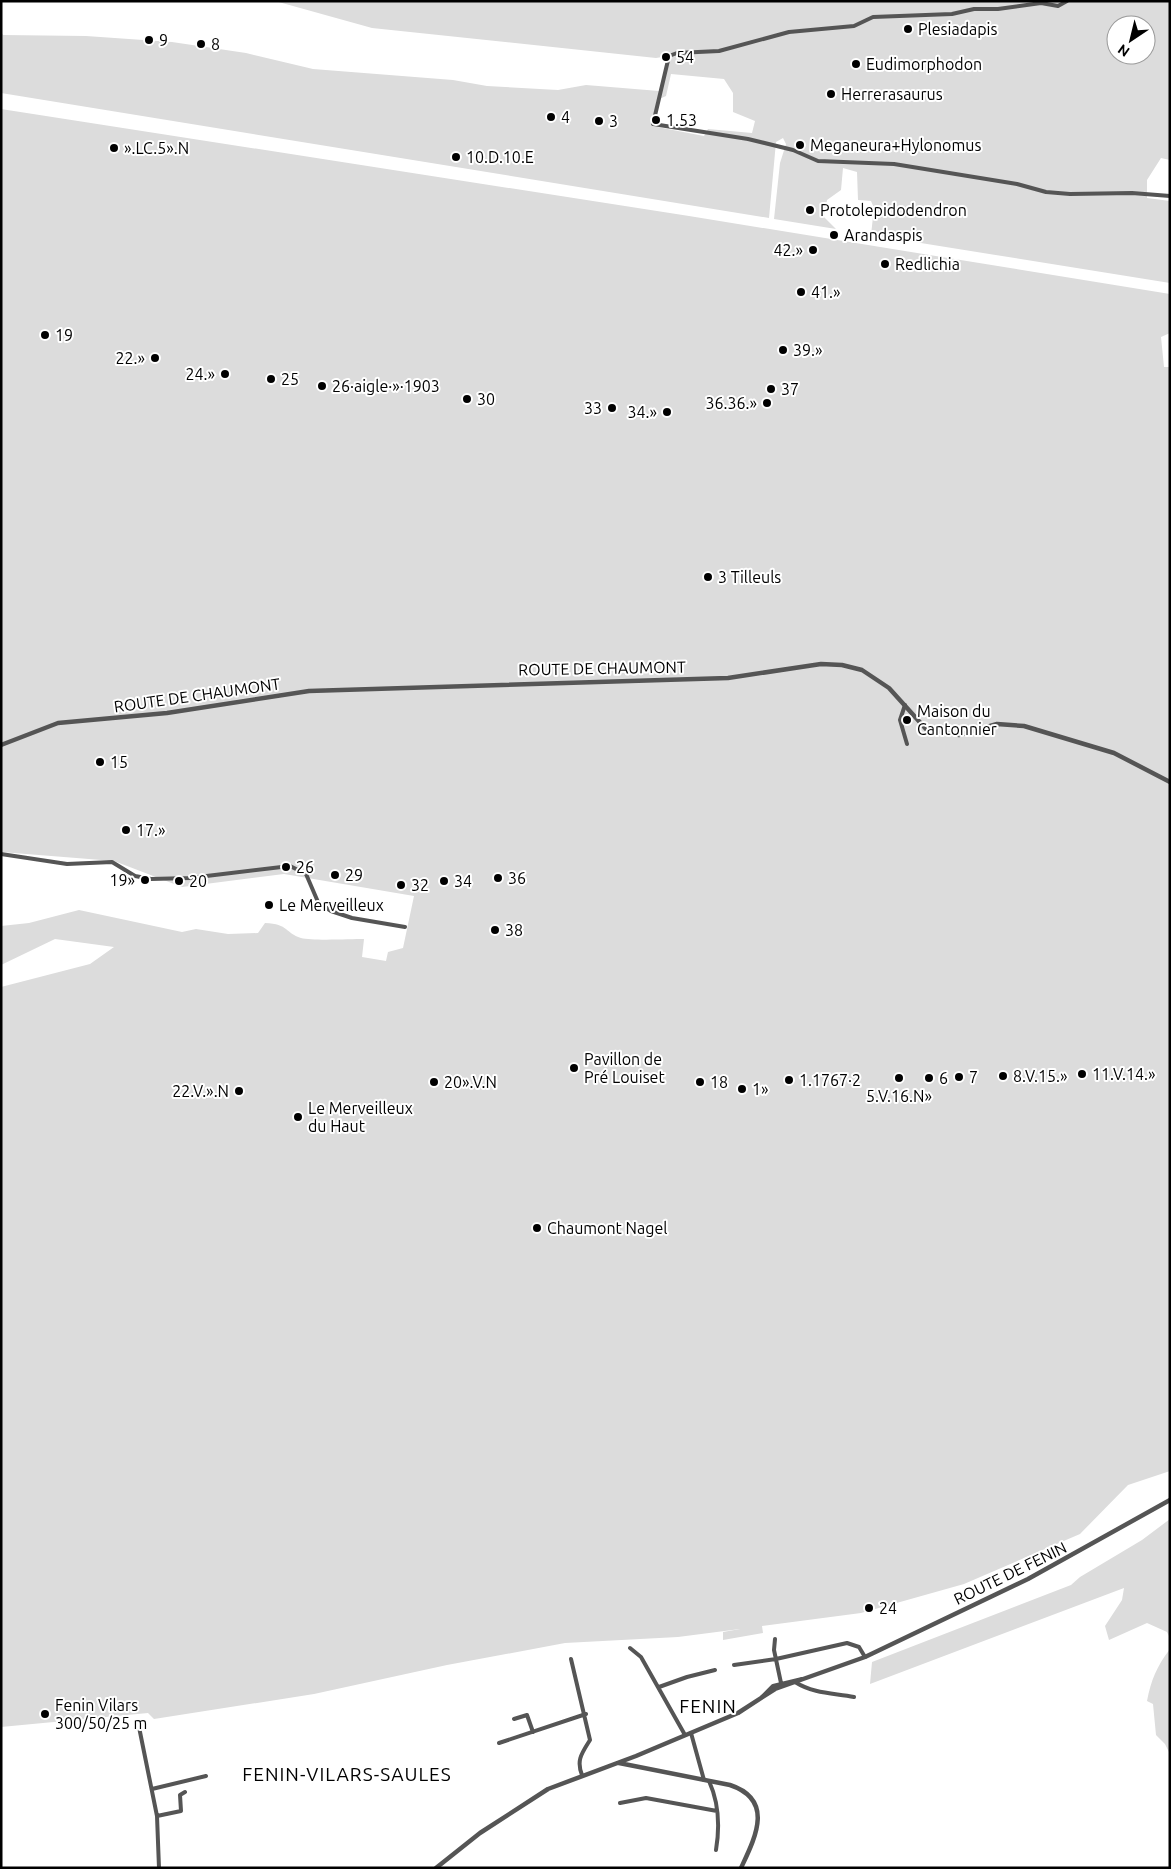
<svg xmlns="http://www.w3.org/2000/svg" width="1171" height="1869" viewBox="0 0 1171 1869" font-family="Ubuntu,sans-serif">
  <rect width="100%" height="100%" fill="#fff"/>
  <path fill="#dcdcdc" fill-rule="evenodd" d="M 275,1 L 1170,1 L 1170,160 L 1161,158 L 1147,180 L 1147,198 L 1170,201 L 1170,283 L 871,235 L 874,208 L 871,201 L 858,200 L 857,172 L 843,168 L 841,190 L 827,200 L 824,217 L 836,229 L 774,219 L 780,163 L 786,144 L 783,138 L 776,142 L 769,218 L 1,93 L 1,32 L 3,35 L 86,36 L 172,42 L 246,53 L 313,69 L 453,80 L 487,86 L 558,90 L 586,85 L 659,91 L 668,56 L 656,58 L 372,28 ZM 1116,25 L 1146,25 L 1146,55 L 1116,55 ZM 671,74 L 724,79 L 733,93 L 733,112 L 755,121 L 752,133 L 708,129 L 704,136 L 652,126 L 657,100 L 666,96 Z
    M 1,109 L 689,216 L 1170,294 L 1170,333 L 1161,337 L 1164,367 L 1170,367 L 1170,1471 L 1128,1485 L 1080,1534 L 964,1584 L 861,1613 L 762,1626 L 763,1633 L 723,1640 L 723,1632 L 740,1629 L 678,1637 L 565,1643 L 447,1665 L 314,1694 L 154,1719 L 148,1713 L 1,1727 L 1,987 L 90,964 L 114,947 L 55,939 L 1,965 L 1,926 L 29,923 L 79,910 L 182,932 L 196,929 L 228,934 L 258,933 L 265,923 C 289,924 285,933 301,938 C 312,941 350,939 364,939 L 362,957 L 386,961 L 388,952 L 403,948 L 414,896 L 284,874 L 182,887 L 114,861 L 1,852 Z
    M 1170,1519 L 1170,1638 L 1167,1632 L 1147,1623 L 1109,1640 L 1105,1626 L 1122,1600 L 1124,1588 L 870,1684 L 872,1662 L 1071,1585 L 1080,1577 L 1142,1540 Z
    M 1170,1649 L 1170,1754 L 1165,1744 L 1156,1735 L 1153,1704 L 1147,1701 C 1151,1680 1157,1666 1170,1649 Z"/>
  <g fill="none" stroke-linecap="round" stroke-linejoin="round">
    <path stroke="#555" stroke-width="4" d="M 1067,1 L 1058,6 L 1041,3 L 998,9 L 974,9 L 952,14 L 873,17 L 854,26 L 789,32 L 719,51 L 677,53 L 669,56 L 653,124 L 748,139 L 793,150 L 818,161 L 894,164 L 1017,184 L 1046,192 L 1070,194 L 1132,193 L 1170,196
      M 905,705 L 900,720 L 907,744
      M 1,854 L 67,864 L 112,862 L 135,876 L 151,879 L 190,878 L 290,866 L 306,874 L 318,902 L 331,911 L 352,918 L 405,927
      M 775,1639 L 774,1650 L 781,1683
      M 630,1648 L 641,1657 L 685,1735
      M 571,1659 L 590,1740 C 582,1753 576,1760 582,1775
      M 734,1665 L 776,1659 L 847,1643 L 859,1647 L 865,1657
      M 795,1682 C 814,1694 834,1693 854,1697
      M 659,1687 L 687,1677 L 715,1670
      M 762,1697 L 773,1686 L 802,1679
      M 514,1719 L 527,1715 L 533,1732
      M 139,1727 L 157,1816 L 159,1868
      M 691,1733 L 704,1780
      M 499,1743 L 586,1714
      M 709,1781 C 719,1803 720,1826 716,1850
      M 152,1789 L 206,1776
      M 620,1803 L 646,1798 L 717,1811
      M 157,1816 L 181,1811 L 180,1795 L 185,1792"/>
    <path stroke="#555" stroke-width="4.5" d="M 1,745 L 58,723 L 167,713 L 309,691 L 728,678 L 821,664 L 842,665 L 862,670 L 889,688 L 926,729 L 959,735 L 997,724 L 1024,726 L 1114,753 L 1170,782
      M 619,1763 L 730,1785 C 775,1800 755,1838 741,1868
      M 436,1868 L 480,1833 L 548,1789 L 636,1756 L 738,1713 L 775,1689 L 865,1657 L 1028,1579 L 1170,1500"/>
  </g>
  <g fill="#000" stroke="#fff" stroke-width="2">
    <circle cx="908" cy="29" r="5"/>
    <circle cx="149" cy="40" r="5"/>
    <circle cx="201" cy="44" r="5"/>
    <circle cx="666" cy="57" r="5"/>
    <circle cx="856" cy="64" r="5"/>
    <circle cx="831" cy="94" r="5"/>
    <circle cx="551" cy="117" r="5"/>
    <circle cx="656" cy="120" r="5"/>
    <circle cx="599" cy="121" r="5"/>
    <circle cx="800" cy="145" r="5"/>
    <circle cx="114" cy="148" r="5"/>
    <circle cx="456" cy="157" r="5"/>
    <circle cx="810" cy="210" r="5"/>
    <circle cx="834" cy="235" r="5"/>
    <circle cx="813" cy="250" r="5"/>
    <circle cx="885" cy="264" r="5"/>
    <circle cx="801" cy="292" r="5"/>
    <circle cx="45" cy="335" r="5"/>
    <circle cx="783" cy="350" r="5"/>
    <circle cx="155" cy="358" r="5"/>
    <circle cx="225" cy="374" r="5"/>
    <circle cx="271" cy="379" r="5"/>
    <circle cx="322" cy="386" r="5"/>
    <circle cx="771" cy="389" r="5"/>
    <circle cx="467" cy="399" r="5"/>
    <circle cx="767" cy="403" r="5"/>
    <circle cx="612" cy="408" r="5"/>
    <circle cx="667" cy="412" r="5"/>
    <circle cx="708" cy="577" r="5"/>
    <circle cx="907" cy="720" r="5"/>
    <circle cx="100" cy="762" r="5"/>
    <circle cx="126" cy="830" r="5"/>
    <circle cx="286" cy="867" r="5"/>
    <circle cx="335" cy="875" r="5"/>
    <circle cx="498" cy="878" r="5"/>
    <circle cx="145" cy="880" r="5"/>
    <circle cx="179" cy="881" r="5"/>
    <circle cx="444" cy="881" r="5"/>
    <circle cx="401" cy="885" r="5"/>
    <circle cx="269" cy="905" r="5"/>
    <circle cx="495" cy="930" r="5"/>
    <circle cx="574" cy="1068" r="5"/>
    <circle cx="1082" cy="1074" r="5"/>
    <circle cx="1003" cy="1076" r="5"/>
    <circle cx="959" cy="1077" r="5"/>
    <circle cx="899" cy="1078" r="5"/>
    <circle cx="929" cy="1078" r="5"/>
    <circle cx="789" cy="1080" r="5"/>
    <circle cx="434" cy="1082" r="5"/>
    <circle cx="700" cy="1082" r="5"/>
    <circle cx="742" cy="1089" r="5"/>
    <circle cx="239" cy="1091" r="5"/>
    <circle cx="298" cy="1117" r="5"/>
    <circle cx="537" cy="1228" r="5"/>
    <circle cx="869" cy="1608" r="5"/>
    <circle cx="45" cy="1714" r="5"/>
  </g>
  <g text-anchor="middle" stroke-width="4" stroke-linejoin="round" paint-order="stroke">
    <g font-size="16" fill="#000" stroke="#fff" text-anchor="start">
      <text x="918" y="35">Plesiadapis</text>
      <text x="159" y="46">9</text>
      <text x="211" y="50">8</text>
      <text x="676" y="63">54</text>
      <text x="866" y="70">Eudimorphodon</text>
      <text x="841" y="100">Herrerasaurus</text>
      <text x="561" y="123">4</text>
      <text x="666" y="126">1.53</text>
      <text x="609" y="127">3</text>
      <text x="810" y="151">Meganeura+Hylonomus</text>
      <text x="124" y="154">».LC.5».N</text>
      <text x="466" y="163">10.D.10.E</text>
      <text x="820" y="216">Protolepidodendron</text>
      <text x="844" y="241">Arandaspis</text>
      <text x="803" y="256" text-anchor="end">42.»</text>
      <text x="895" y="270">Redlichia</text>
      <text x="811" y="298">41.»</text>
      <text x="55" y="341">19</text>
      <text x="793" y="356">39.»</text>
      <text x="145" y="364" text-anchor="end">22.»</text>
      <text x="215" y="380" text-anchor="end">24.»</text>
      <text x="281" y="385">25</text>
      <text x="332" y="392">26·aigle·»·1903</text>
      <text x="781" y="395">37</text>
      <text x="477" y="405">30</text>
      <text x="757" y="409" text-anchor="end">36.36.»</text>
      <text x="602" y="414" text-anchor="end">33</text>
      <text x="657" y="418" text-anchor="end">34.»</text>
      <text x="718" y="583">3 Tilleuls</text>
      <text x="917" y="717">Maison du<tspan x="917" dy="18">Cantonnier</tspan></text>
      <text x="110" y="768">15</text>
      <text x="136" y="836">17.»</text>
      <text x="296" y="873">26</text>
      <text x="345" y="881">29</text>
      <text x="508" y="884">36</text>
      <text x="135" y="886" text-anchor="end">19»</text>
      <text x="189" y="887">20</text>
      <text x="454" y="887">34</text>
      <text x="411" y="891">32</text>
      <text x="279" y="911">Le Merveilleux</text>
      <text x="505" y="936">38</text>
      <text x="584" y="1065">Pavillon de<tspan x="584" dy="18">Pré Louiset</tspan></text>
      <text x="1092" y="1080">11.V.14.»</text>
      <text x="1013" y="1082">8.V.15.»</text>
      <text x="969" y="1083">7</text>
      <text x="939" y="1084">6</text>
      <text x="799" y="1086">1.1767·2</text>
      <text x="444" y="1088">20».V.N</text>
      <text x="710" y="1088">18</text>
      <text x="752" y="1095">1»</text>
      <text x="229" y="1097" text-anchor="end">22.V.».N</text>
      <text x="899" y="1102" text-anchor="middle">5.V.16.N»</text>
      <text x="308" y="1114">Le Merveilleux<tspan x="308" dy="18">du Haut</tspan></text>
      <text x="547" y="1234">Chaumont Nagel</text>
      <text x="879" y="1614">24</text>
      <text x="55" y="1711">Fenin Vilars<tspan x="55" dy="18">300/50/25 m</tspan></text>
    </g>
    <g font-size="16" fill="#000" stroke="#fff">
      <text transform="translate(602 668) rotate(-1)" y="6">ROUTE DE CHAUMONT</text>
      <text transform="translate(197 695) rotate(-8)" y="6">ROUTE DE CHAUMONT</text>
      <text transform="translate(1010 1573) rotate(-26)" y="6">ROUTE DE FENIN</text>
    </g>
    <g font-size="19" letter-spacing="1" fill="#000" stroke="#fff">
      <text x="708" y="1713">FENIN</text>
      <text x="347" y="1781">FENIN-VILARS-SAULES</text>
    </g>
  </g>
  <rect width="1171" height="1869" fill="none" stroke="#000000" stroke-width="5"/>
  <g transform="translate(1131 40) rotate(215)"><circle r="24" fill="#ffffff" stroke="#999999"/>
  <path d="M0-4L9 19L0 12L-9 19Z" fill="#000000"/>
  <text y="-8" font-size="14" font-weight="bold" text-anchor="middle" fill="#000000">N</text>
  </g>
</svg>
